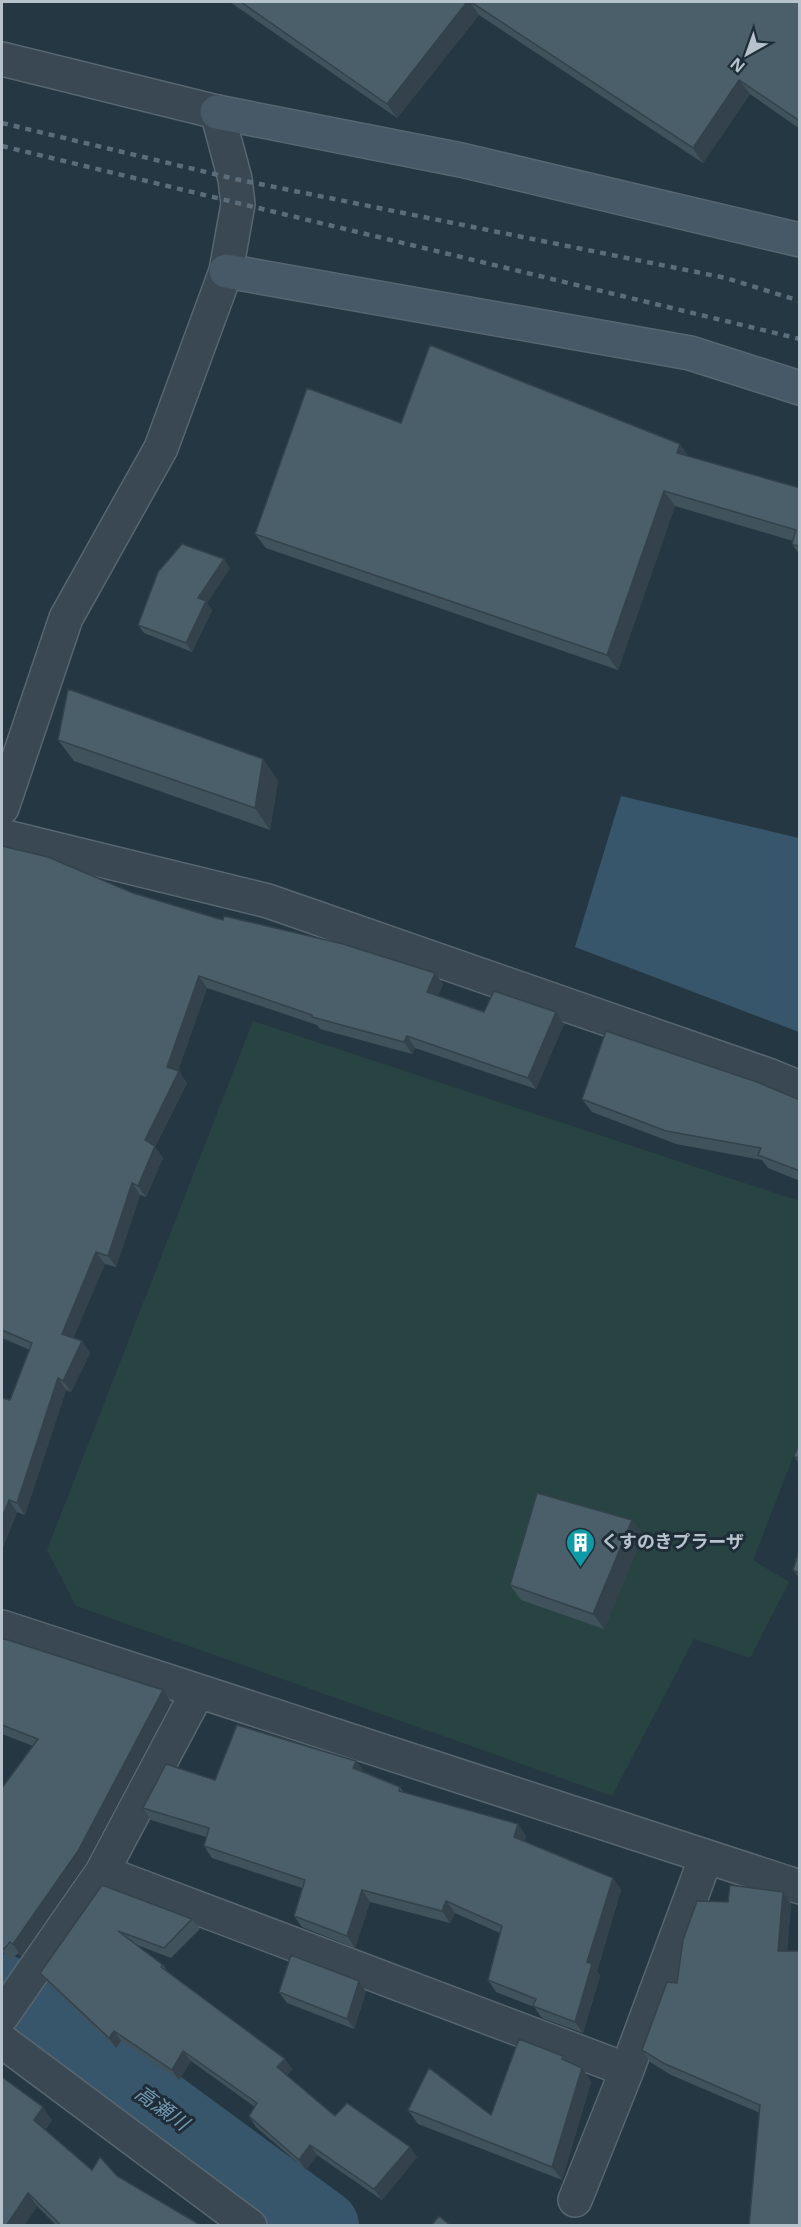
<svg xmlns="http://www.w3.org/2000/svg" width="801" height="2227" viewBox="0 0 801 2227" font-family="'Noto Sans','Noto Sans JP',sans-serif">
  <rect width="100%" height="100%" fill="#253743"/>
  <path fill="#274442" d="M 253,1021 L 799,1201 L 799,1442 L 753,1560 L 789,1582 L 750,1658 L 694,1639 L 612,1796 L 76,1606 L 47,1550 Z"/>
  <path fill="#38566b" d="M 621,796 L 799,838 L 799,1032 L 575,947 Z"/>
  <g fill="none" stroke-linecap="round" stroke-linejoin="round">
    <path stroke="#38566b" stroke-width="72" d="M 2,1990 L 323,2226"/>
    <defs>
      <path id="street" d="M 2,59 L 217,112 L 235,179 L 238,204 L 226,271 L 161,448 L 66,618 L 2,808
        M 2,836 L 268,901 L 768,1075 L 800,1088
        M 2,1627 L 800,1887
        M 102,1872 L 627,2070 L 575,2200
        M 2,2016 L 102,1872 L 198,1691
        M 2,2041 L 250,2226
        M 627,2070 L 706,1857"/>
      <path id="secondary" d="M 217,112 L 461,160 L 800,240
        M 226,271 L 690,353 L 800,388"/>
    </defs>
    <use href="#street" stroke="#576670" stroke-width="36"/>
    <use href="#secondary" stroke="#576670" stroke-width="36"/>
    <use href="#street" stroke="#394853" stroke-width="33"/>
    <use href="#secondary" stroke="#475866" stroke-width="33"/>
    <path stroke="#5b6d7a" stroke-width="4.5" stroke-dasharray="6 6" stroke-linecap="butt" d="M 2,123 L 235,179 L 726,278 L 800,301
      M 2,146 L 800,339"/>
  </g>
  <path fill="#40525c" d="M 230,2 L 800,2 L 800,129 L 750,94 L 703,163 L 479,15 L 397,118 Z
    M 401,423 L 689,457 L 800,488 L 800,555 L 792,544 L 793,541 L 675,506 L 618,670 L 266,548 L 255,534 Z
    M 224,559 L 230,568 L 207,603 L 212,610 L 192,652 L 144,633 L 138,625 Z
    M 58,740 L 263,759 L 278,781 L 270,830 L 74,761 Z
    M 2,846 L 133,893 L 223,920 L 435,973 L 443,984 L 438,996 L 484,1012 L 556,1012 L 564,1024 L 536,1089 L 415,1048 L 412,1054 L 320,1029 L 317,1025 L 207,988 L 178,1071 L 187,1083 L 155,1147 L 163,1158 L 146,1197 L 140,1195 L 116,1267 L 105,1264 L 73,1338 L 82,1341 L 90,1353 L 71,1392 L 66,1390 L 25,1515 L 17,1512 L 2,1550 L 10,1400 L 30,1350 L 2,1338 Z
    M 582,1099 L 800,1100 L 800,1181 L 768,1168 L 762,1160 L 676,1144 L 592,1112 Z
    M 794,1456 L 800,1459 L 800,1465 Z
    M 632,1520 L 643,1535 L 604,1629 L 521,1600 L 510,1585 Z
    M 800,1548 L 800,1579 L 793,1570 Z
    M 2,1638 L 163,1690 L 171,1702 L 86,1862 L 21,1956 L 18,1953 L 12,1960 L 2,1952 L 2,1788 L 33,1746 L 2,1734 Z
    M 365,1772 L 400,1787 L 404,1793 L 518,1824 L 526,1836 L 524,1841 L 613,1878 L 621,1890 L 597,1971 L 600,1976 L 583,2033 L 542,2018 L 534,2007 L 496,1992 L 488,1980 L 500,1933 L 455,1913 L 450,1923 L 370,1902 L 355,1948 L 302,1927 L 294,1916 L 302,1888 L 212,1858 L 204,1846 L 206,1837 L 151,1820 L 143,1808 L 215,1780 Z
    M 102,1885 L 192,1919 L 200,1929 L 171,1958 L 137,1945 L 163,1965 L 168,1972 L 285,2059 L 292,2069 L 287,2075 L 335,2116 L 417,2157 L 382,2200 L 317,2155 L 306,2170 L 256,2127 L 249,2116 L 255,2107 L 191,2061 L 179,2080 L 121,2041 L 116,2048 L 48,1983 L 40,1973 Z
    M 783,1892 L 791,1904 L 787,1951 L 760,2113 L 671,2075 L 650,2062 L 642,2050 L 677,1983 L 728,1902 Z
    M 359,1981 L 366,1992 L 354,2029 L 287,2003 L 279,1992 Z
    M 563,2056 L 566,2061 L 582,2068 L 591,2082 L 562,2180 L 418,2124 L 408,2110 L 491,2115 Z
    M 2,2077 L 52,2120 L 45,2130 L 92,2170 L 117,2176 L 202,2226 L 57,2226 L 37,2206 L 24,2226 L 2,2226 Z"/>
  <path fill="#34424b" d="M 467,2 L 470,2 L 479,15 L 397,118 L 387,104 Z
    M 739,80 L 750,94 L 703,163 L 693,148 Z
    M 680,444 L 691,459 L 677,453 Z
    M 664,491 L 675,506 L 618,670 L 607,655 Z
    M 224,559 L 230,568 L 207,603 L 212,610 L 192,652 L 186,643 L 198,598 Z
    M 263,759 L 278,781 L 270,830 L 255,808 Z
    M 435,973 L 443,984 L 435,1003 L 427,992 Z
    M 199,976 L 207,988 L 175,1079 L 167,1067 Z
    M 556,1012 L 564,1024 L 536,1089 L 528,1078 Z
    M 407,1036 L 415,1048 L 412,1054 L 404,1042 Z
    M 179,1071 L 187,1083 L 155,1147 L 163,1158 L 146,1197 L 138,1186 L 145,1140 Z
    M 132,1183 L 140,1195 L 116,1267 L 108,1256 Z
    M 96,1252 L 105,1264 L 70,1346 L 62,1334 Z
    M 82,1341 L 90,1353 L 71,1392 L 63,1381 Z
    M 58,1378 L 66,1390 L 25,1515 L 17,1503 Z
    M 9,1500 L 17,1512 L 2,1550 L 2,1518 Z
    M 632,1520 L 643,1535 L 604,1629 L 593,1614 Z
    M 163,1690 L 171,1702 L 86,1862 L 21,1956 L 13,1944 Z
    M 356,1761 L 365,1772 L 353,1768 Z
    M 518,1824 L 526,1836 L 522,1849 L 514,1837 Z
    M 613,1878 L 621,1890 L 597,1971 L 600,1976 L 583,2033 L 575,2022 L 587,1962 Z
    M 362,1890 L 370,1902 L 355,1948 L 347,1936 Z
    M 783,1892 L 791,1904 L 786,1962 L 778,1951 Z
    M 446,1901 L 455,1913 L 450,1923 L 442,1911 Z
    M 359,1981 L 366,1992 L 354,2029 L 347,2019 Z
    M 114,2031 L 121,2041 L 116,2048 L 109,2038 Z
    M 183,2051 L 191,2061 L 179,2080 L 172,2070 Z
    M 285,2059 L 292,2069 L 285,2078 L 277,2067 Z
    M 582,2068 L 591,2082 L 562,2180 L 552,2167 Z
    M 43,2107 L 52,2120 L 43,2133 L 34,2120 Z
    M 310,2145 L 317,2155 L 306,2170 L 299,2160 Z
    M 410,2147 L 417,2157 L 382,2200 L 374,2189 Z
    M 28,2193 L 37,2206 L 24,2226 L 6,2226 Z"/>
  <path fill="#4b5f6b" stroke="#34424b" stroke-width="1.5" d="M 241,2 L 467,2 L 387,104 Z
    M 471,2 L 800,2 L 800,121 L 739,80 L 693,148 Z
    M 430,345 L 680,444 L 677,453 L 800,488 L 800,547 L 792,544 L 796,530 L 664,491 L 607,655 L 255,534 L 307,388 L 401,423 Z
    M 182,544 L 224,559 L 198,598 L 206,601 L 186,643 L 138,625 L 158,572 Z
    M 68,689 L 263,759 L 255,808 L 58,740 Z
    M 2,846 L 48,857 L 133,893 L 223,920 L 224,916 L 343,944 L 435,973 L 427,992 L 484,1012 L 494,991 L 556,1012 L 528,1078 L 407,1036 L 404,1042 L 312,1017 L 312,1015 L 199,976 L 167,1067 L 179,1071 L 145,1140 L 155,1146 L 138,1186 L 132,1183 L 108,1256 L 96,1252 L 62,1334 L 82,1341 L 63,1381 L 58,1378 L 17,1503 L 9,1500 L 2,1518 L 2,1398 L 10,1400 L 32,1343 L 2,1330 Z
    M 606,1031 L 757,1082 L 800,1100 L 800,1171 L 758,1155 L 761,1148 L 666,1131 L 582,1099 Z
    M 800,1443 L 800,1459 L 794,1456 Z
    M 537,1493 L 632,1520 L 593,1614 L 510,1585 Z
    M 800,1548 L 800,1574 L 793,1570 Z
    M 2,1638 L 163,1690 L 78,1851 L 13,1944 L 10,1942 L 4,1949 L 2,1947 L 2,1788 L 38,1739 L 2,1725 Z
    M 237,1725 L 356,1761 L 353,1768 L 400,1787 L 399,1791 L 518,1824 L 514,1837 L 613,1878 L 587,1962 L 592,1964 L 575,2022 L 533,2006 L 536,1999 L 488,1980 L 502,1926 L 446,1901 L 442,1911 L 362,1890 L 347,1936 L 294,1916 L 305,1880 L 204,1846 L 209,1828 L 143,1808 L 166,1764 L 215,1780 Z
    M 102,1885 L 192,1919 L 164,1948 L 118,1931 L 163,1965 L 161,1967 L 285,2059 L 277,2067 L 335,2116 L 347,2103 L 410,2147 L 374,2189 L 310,2145 L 299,2160 L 249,2116 L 257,2103 L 183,2051 L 172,2070 L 114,2031 L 109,2038 L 40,1973 Z
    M 730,1885 L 783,1892 L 778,1951 L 800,1951 L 800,2226 L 749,2226 L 760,2105 L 663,2063 L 642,2050 L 667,1982 L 677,1983 L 683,1940 L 697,1901 L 728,1902 Z
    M 291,1955 L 359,1981 L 347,2019 L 279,1992 Z
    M 519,2039 L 563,2056 L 562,2059 L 582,2068 L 552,2167 L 408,2110 L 429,2068 L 491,2115 Z
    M 2,2077 L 43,2107 L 34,2120 L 92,2170 L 100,2157 L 117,2176 L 202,2226 L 62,2226 L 28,2193 L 6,2226 L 2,2226 Z
    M 439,2216 L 451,2226 L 431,2226 Z"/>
  <defs>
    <symbol id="building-pin" viewBox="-11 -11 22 30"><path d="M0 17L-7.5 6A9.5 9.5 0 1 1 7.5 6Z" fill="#0f9aa8" stroke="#1e2d38"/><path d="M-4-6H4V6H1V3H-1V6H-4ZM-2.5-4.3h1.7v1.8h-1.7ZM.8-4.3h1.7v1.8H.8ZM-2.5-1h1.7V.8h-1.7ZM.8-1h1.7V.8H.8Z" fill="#fff"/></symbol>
  </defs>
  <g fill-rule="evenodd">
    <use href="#building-pin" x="564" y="1526" width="33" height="45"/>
  </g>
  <g text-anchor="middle" stroke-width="6" stroke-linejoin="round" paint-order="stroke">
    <g font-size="18" font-weight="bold" fill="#b6c3cc" stroke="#1e2d38" text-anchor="start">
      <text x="601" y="1548">くすのきプラーザ</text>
    </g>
    <g font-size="20" font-style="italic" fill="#7599b1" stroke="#1e2d38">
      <text transform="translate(162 2108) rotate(36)" y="7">高瀬川</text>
    </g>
  </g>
  <rect width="801" height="2227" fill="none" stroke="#b6c3cc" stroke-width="6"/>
  <g transform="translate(747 54) rotate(220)" stroke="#1e2d38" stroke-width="4.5" paint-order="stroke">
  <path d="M0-4.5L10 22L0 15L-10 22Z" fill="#b6c3cc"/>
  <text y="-9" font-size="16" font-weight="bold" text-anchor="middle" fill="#b6c3cc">N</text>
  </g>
</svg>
